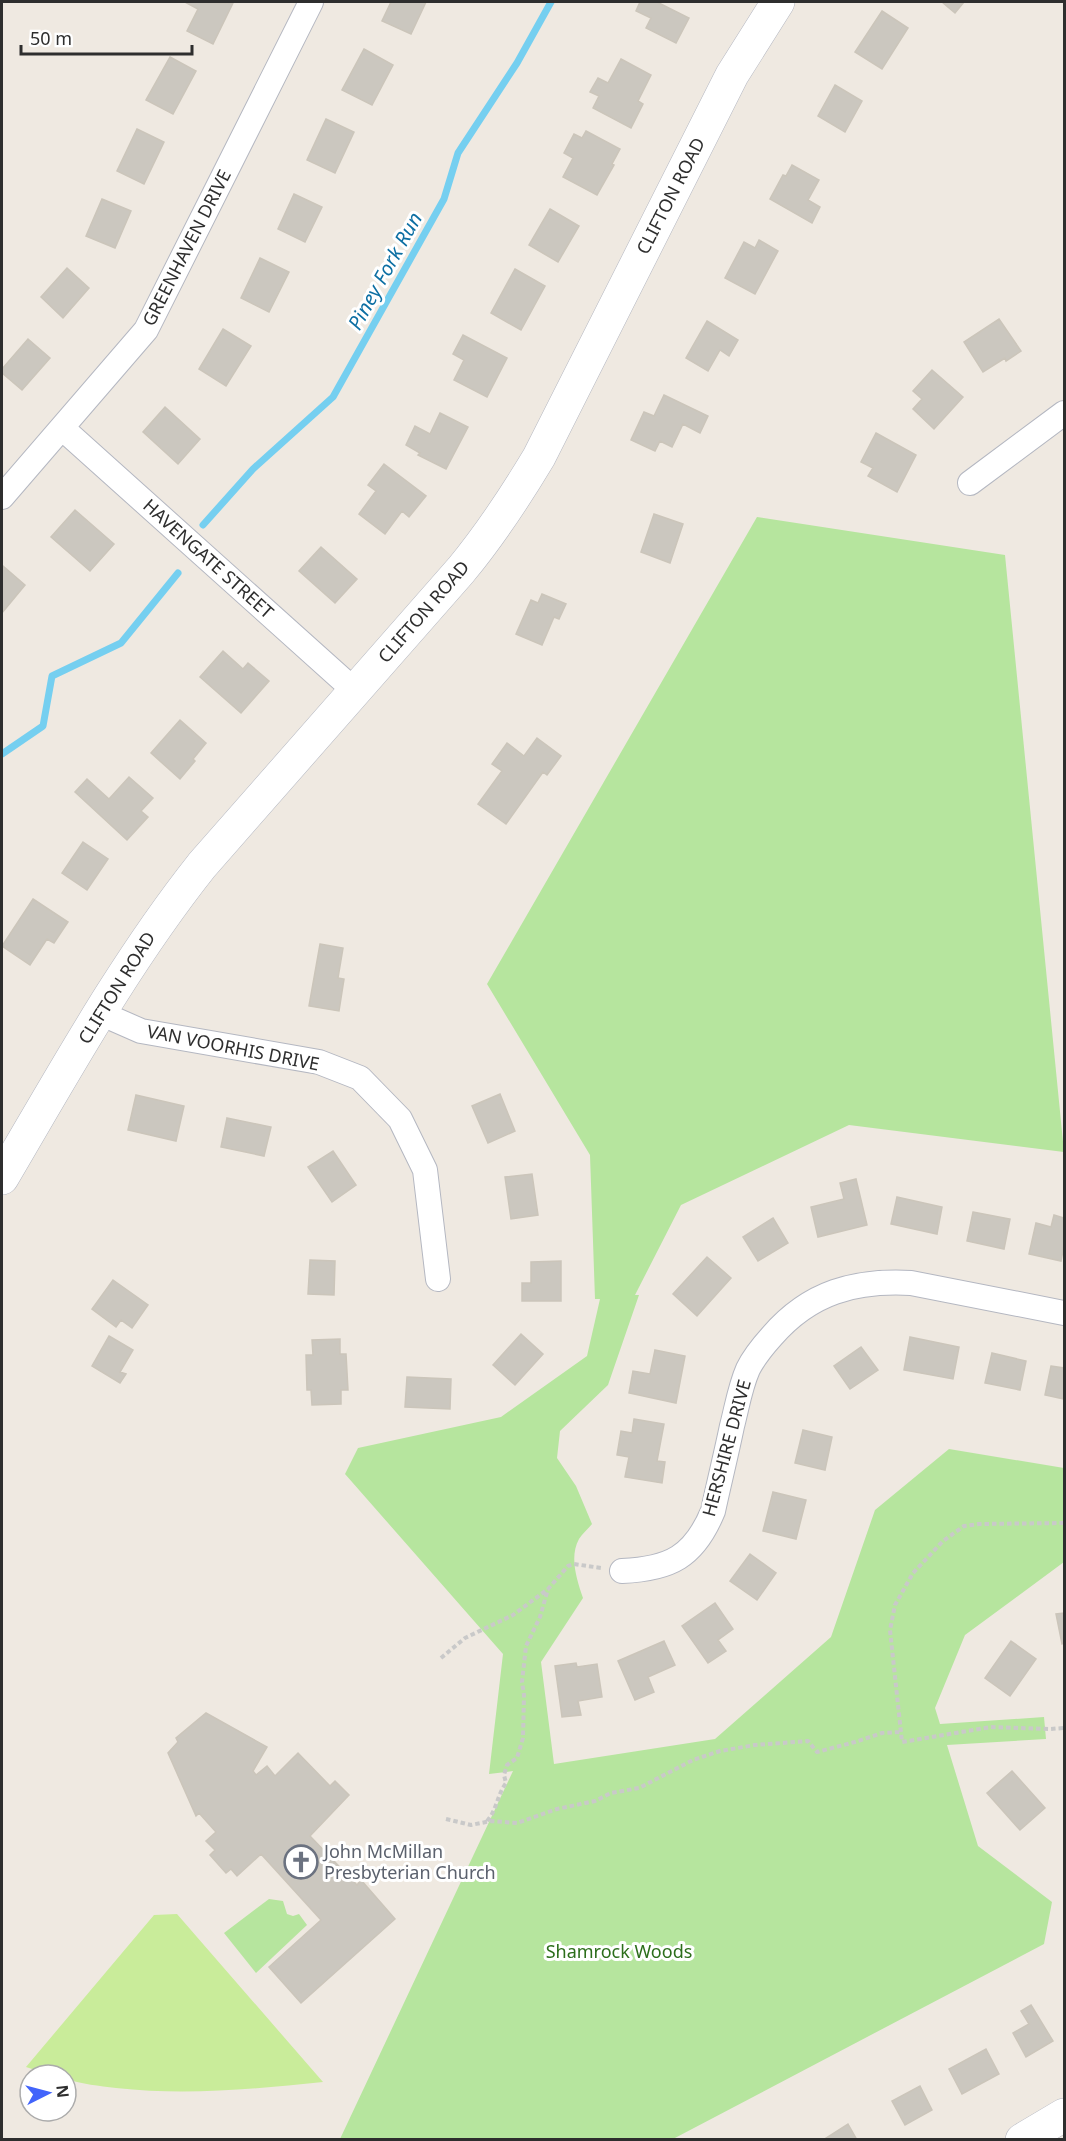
<svg xmlns="http://www.w3.org/2000/svg" width="1066" height="2141" viewBox="0 0 1066 2141" font-family="'Noto Sans',sans-serif">
  <rect width="100%" height="100%" fill="#efe9e1"/>
  <path fill="#b6e59e" d="M 757,517 L 1005,555 L 1064,1152 L 849,1125 L 681,1205 L 635,1295 L 639,1295 L 608,1385 L 560,1431 L 557,1458 L 576,1486 L 592,1524 C 588,1529 582,1534 579,1539 C 569,1557 577,1580 583,1598 L 541,1662 L 554,1764 L 715,1739 L 831,1637 L 875,1510 L 949,1449 L 1064,1468 L 1064,1562 L 965,1635 L 935,1708 L 940,1724 L 1044,1717 L 1046,1739 L 947,1745 L 978,1846 L 1052,1902 L 1044,1944 L 673,2139 L 340,2139 L 513,1771 L 489,1774 L 503,1654 L 345,1474 L 358,1448 L 501,1417 L 587,1356 L 600,1299 L 595,1299 L 590,1155 L 487,984 Z
    M 269,1899 L 283,1901 L 287,1914 L 293,1916 L 299,1914 L 307,1925 L 256,1973 L 224,1933 Z"/>
  <path fill="#c9ec9a" d="M 177,1914 L 323,2082 C 253,2089 187,2096 116,2088 C 99,2086 82,2084 66,2079 L 66,2075 L 51,2075 L 26,2067 L 154,1915 Z"/>
  <g fill="none" stroke-linecap="round" stroke-linejoin="round">
    <path stroke="#75cff0" stroke-width="7" d="M 203,525 L 253,469 L 333,397 L 444,199 L 458,153 L 517,63 L 551,2
      M 2,754 L 43,726 L 52,676 L 121,643 L 178,573"/>
  </g>
  <path fill="#cbc7bf" stroke="#cbc5ba" stroke-width="1.5" d="M 185,2 L 233,3 L 213,44 L 187,31 L 198,9 Z
    M 391,2 L 426,2 L 411,34 L 382,21 Z
    M 640,2 L 657,2 L 689,18 L 676,43 L 646,28 L 651,18 L 636,11 Z
    M 942,2 L 964,2 L 955,13 Z
    M 882,11 L 908,28 L 882,69 L 855,52 Z
    M 364,49 L 393,65 L 372,105 L 342,90 Z
    M 170,57 L 196,71 L 173,114 L 146,100 Z
    M 621,59 L 651,75 L 638,101 L 643,104 L 631,128 L 593,108 L 599,96 L 590,92 L 598,78 L 608,83 Z
    M 835,85 L 862,101 L 845,132 L 818,116 Z
    M 326,119 L 354,132 L 335,173 L 307,160 Z
    M 137,129 L 164,142 L 144,184 L 117,171 Z
    M 586,131 L 620,149 L 612,164 L 614,165 L 597,195 L 563,177 L 573,158 L 564,153 L 574,134 L 582,138 Z
    M 792,165 L 819,180 L 808,200 L 820,207 L 812,223 L 770,199 L 783,175 L 786,176 Z
    M 294,194 L 322,207 L 305,242 L 278,229 Z
    M 102,199 L 131,211 L 115,248 L 86,236 Z
    M 550,209 L 579,226 L 558,262 L 529,245 Z
    M 759,240 L 778,251 L 755,294 L 725,278 L 744,242 L 755,248 Z
    M 260,258 L 289,272 L 269,312 L 241,298 Z
    M 67,268 L 89,288 L 63,318 L 41,297 Z
    M 515,269 L 545,286 L 521,330 L 491,313 Z
    M 999,319 L 1021,351 L 1006,361 L 1005,358 L 983,372 L 964,342 Z
    M 707,321 L 738,340 L 729,356 L 720,350 L 708,371 L 686,358 Z
    M 223,329 L 251,346 L 226,386 L 199,369 Z
    M 463,335 L 507,358 L 487,397 L 454,380 L 464,360 L 453,354 Z
    M 28,339 L 50,358 L 22,390 L 2,373 L 2,369 Z
    M 932,370 L 963,397 L 934,429 L 913,409 L 922,399 L 913,391 Z
    M 664,395 L 708,416 L 700,433 L 683,424 L 672,447 L 660,441 L 655,451 L 631,440 L 644,412 L 654,416 Z
    M 165,407 L 200,439 L 178,464 L 143,432 Z
    M 440,413 L 468,427 L 446,469 L 418,455 L 420,453 L 406,445 L 415,426 L 430,434 Z
    M 876,433 L 916,455 L 897,492 L 868,476 L 873,468 L 861,462 Z
    M 384,464 L 426,496 L 409,517 L 402,511 L 385,534 L 359,514 L 376,491 L 368,485 Z
    M 75,510 L 114,544 L 90,571 L 51,537 Z
    M 654,514 L 683,524 L 670,563 L 641,552 Z
    M 321,547 L 357,579 L 335,603 L 299,571 Z
    M 3,566 L 25,585 L 2,613 L 2,568 Z
    M 542,594 L 566,604 L 559,619 L 554,617 L 542,645 L 516,634 L 531,600 L 538,603 Z
    M 223,651 L 243,669 L 248,663 L 269,681 L 241,713 L 200,677 Z
    M 180,720 L 206,743 L 193,759 L 195,761 L 180,779 L 151,753 Z
    M 537,738 L 561,756 L 547,775 L 543,772 L 506,824 L 478,804 L 502,771 L 492,764 L 507,743 L 524,756 Z
    M 129,777 L 153,798 L 141,811 L 148,817 L 127,840 L 75,792 L 87,779 L 109,799 Z
    M 83,842 L 108,859 L 87,890 L 62,873 Z
    M 33,899 L 68,922 L 54,943 L 47,939 L 30,965 L 2,946 Z
    M 320,944 L 343,948 L 338,978 L 344,979 L 339,1011 L 309,1006 Z
    M 500,1094 L 515,1131 L 488,1143 L 472,1106 Z
    M 136,1095 L 184,1106 L 176,1141 L 128,1130 Z
    M 227,1118 L 271,1127 L 264,1156 L 221,1147 Z
    M 333,1151 L 356,1185 L 332,1202 L 308,1167 Z
    M 532,1174 L 538,1215 L 511,1219 L 505,1177 Z
    M 856,1179 L 867,1225 L 818,1237 L 811,1207 L 844,1199 L 840,1183 Z
    M 897,1197 L 942,1207 L 937,1234 L 891,1224 Z
    M 973,1212 L 1010,1219 L 1004,1249 L 967,1241 Z
    M 1054,1215 L 1064,1218 L 1064,1245 L 1061,1261 L 1029,1254 L 1036,1223 L 1051,1227 Z
    M 773,1218 L 788,1243 L 758,1261 L 743,1237 Z
    M 707,1257 L 731,1278 L 697,1316 L 673,1294 Z
    M 310,1260 L 335,1261 L 334,1295 L 308,1294 Z
    M 561,1261 L 561,1301 L 522,1301 L 522,1283 L 531,1283 L 531,1262 Z
    M 113,1280 L 148,1305 L 132,1328 L 121,1320 L 116,1327 L 92,1309 Z
    M 521,1334 L 543,1354 L 515,1385 L 493,1365 Z
    M 109,1336 L 133,1350 L 120,1372 L 126,1374 L 120,1383 L 92,1366 Z
    M 910,1337 L 959,1347 L 953,1379 L 904,1370 Z
    M 340,1339 L 340,1354 L 346,1354 L 348,1390 L 341,1390 L 341,1404 L 312,1405 L 311,1390 L 307,1390 L 306,1355 L 313,1355 L 312,1340 Z
    M 861,1347 L 878,1370 L 850,1389 L 834,1366 Z
    M 655,1350 L 685,1356 L 676,1403 L 629,1393 L 633,1371 L 650,1374 Z
    M 992,1353 L 1026,1361 L 1020,1390 L 985,1383 Z
    M 1051,1366 L 1064,1368 L 1064,1399 L 1045,1395 Z
    M 407,1377 L 451,1379 L 450,1409 L 405,1407 Z
    M 634,1419 L 664,1424 L 657,1461 L 665,1462 L 662,1483 L 625,1477 L 629,1457 L 617,1455 L 621,1431 L 632,1433 Z
    M 803,1430 L 832,1437 L 825,1470 L 795,1463 Z
    M 773,1492 L 806,1500 L 796,1539 L 763,1531 Z
    M 750,1554 L 776,1573 L 757,1600 L 730,1581 Z
    M 715,1603 L 733,1629 L 718,1640 L 726,1651 L 708,1663 L 682,1626 Z
    M 1064,1613 L 1064,1643 L 1062,1644 L 1056,1614 Z
    M 664,1641 L 675,1665 L 648,1677 L 654,1692 L 635,1700 L 618,1661 Z
    M 1011,1641 L 1036,1659 L 1010,1696 L 985,1678 Z
    M 576,1663 L 577,1667 L 597,1664 L 602,1697 L 578,1701 L 581,1715 L 562,1717 L 555,1666 Z
    M 206,1713 L 267,1747 L 253,1771 L 256,1775 L 267,1766 L 275,1776 L 298,1753 L 330,1786 L 335,1781 L 349,1795 L 310,1836 L 357,1885 L 361,1880 L 395,1919 L 301,2003 L 269,1967 L 321,1920 L 261,1854 L 237,1876 L 231,1869 L 226,1873 L 210,1855 L 215,1850 L 206,1841 L 216,1832 L 199,1813 L 196,1816 L 168,1753 L 178,1742 L 176,1738 Z
    M 1012,1771 L 1045,1808 L 1020,1830 L 987,1793 Z
    M 1031,2005 L 1053,2041 L 1026,2057 L 1013,2033 L 1029,2024 L 1021,2011 Z
    M 986,2049 L 999,2074 L 962,2094 L 949,2069 Z
    M 920,2086 L 932,2110 L 905,2125 L 892,2101 Z
    M 848,2124 L 857,2140 L 823,2140 Z"/>
  <g fill="none" stroke-linecap="round" stroke-linejoin="round">
    <defs>
      <path id="street" d="M 62,428 L 355,691
        M 970,483 L 1064,413
        M 2,497 L 146,330 L 311,2
        M 100,1013 L 141,1031 L 319,1062 L 360,1078 L 400,1119 L 425,1170 L 438,1279
        M 622,1571 C 670,1569 694,1557 713,1511 C 719,1483 726,1455 732,1426 C 737,1407 740,1387 748,1369 C 754,1357 763,1346 772,1336 C 810,1292 855,1280 911,1283 L 1064,1313"/>
      <path id="secondary" d="M 2,1178 C 65,1071 125,962 202,865 L 461,570 C 490,535 515,497 539,457 L 732,75 L 778,2
        M 1022,2140 L 1064,2115"/>
    </defs>
    <use href="#street" stroke="#b4b7c1" stroke-width="26"/>
    <use href="#secondary" stroke="#b4b7c1" stroke-width="34"/>
    <path stroke="#c9c9c9" stroke-width="4" stroke-dasharray="4.5 3" stroke-linecap="butt" d="M 1064,1523 L 979,1524 L 964,1526 L 943,1541 L 913,1573 L 895,1605 L 890,1630 L 902,1742 L 991,1727 L 1050,1729 L 1064,1728
      M 441,1658 L 465,1638 L 513,1615 L 548,1589 L 568,1566 L 574,1564 L 601,1568
      M 446,1819 L 471,1825 L 491,1821 L 517,1823 L 557,1809 L 595,1801 L 611,1793 L 639,1788 L 693,1760 L 720,1751 L 755,1745 L 808,1741 L 817,1752 L 855,1742 L 882,1733 L 901,1732
      M 487,1821 C 497,1810 497,1795 506,1783 L 504,1775 L 507,1765 L 517,1758 L 523,1738 L 524,1695 L 522,1682 L 526,1646 L 540,1617 L 548,1589"/>
    <use href="#street" stroke="#fff" stroke-width="24"/>
    <use href="#secondary" stroke="#fff" stroke-width="33"/>
  </g>
  <defs>
    <symbol id="church-ring" viewBox="-11 -11 22 22"><circle r="9.5" fill="#fff" stroke="#6b7280" stroke-width="1.5"/><path d="M-1.2-6h2.4v3.5h3.3v2.4h-3.3V6h-2.4V-.1h-3.3v-2.4h3.3Z" fill="#6b7280"/></symbol>
  </defs>
  <g fill-rule="evenodd">
    <use href="#church-ring" x="282" y="1843" width="38" height="38"/>
  </g>
  <g text-anchor="middle" stroke-width="6" stroke-linejoin="round" paint-order="stroke">
    <g font-size="18" fill="#2e2e2e" stroke="#fff">
      <text transform="translate(671 196) rotate(-63)" y="6">CLIFTON ROAD</text>
      <text transform="translate(187 248) rotate(-63)" y="6">GREENHAVEN DRIVE</text>
      <text transform="translate(208 559) rotate(42)" y="6">HAVENGATE STREET</text>
      <text transform="translate(424 612) rotate(-49)" y="6">CLIFTON ROAD</text>
      <text transform="translate(117 988) rotate(-58)" y="6">CLIFTON ROAD</text>
      <text transform="translate(233 1048) rotate(11)" y="6">VAN VOORHIS DRIVE</text>
      <text transform="translate(727 1448) rotate(-75)" y="6">HERSHIRE DRIVE</text>
    </g>
    <g font-size="18" fill="#5b616d" stroke="#fff" text-anchor="start">
      <text x="324" y="1858">John McMillan<tspan x="324" dy="21">Presbyterian Church</tspan></text>
    </g>
    <g font-size="18" fill="#2c6e1b" stroke="#fff">
      <text x="619" y="1958">Shamrock Woods</text>
    </g>
    <g font-size="20" font-style="italic" fill="#0d6fa3" stroke="#fff">
      <text transform="translate(385 271) rotate(-61)" y="7">Piney Fork Run</text>
    </g>
  </g>
  <rect width="1066" height="2141" fill="none" stroke="#2e2e2e" stroke-width="6"/>
  <g transform="translate(48 2093) rotate(84)"><circle r="28" fill="#ffffff" stroke="#ababab" stroke-width="1.5"/>
  <path d="M0-4.5L10 22L0 15L-10 22Z" fill="#4264fb"/>
  <text y="-9" font-size="16" font-weight="bold" text-anchor="middle" fill="#2e2e2e">N</text>
  </g>
  <path d="M21 45v9h171v-9" fill="none" stroke="#2e2e2e" stroke-width="3"/>
  <text x="30" y="45" font-size="18" fill="#2e2e2e" stroke="#ffffff" stroke-width="4.5" paint-order="stroke">50 m</text>
</svg>
